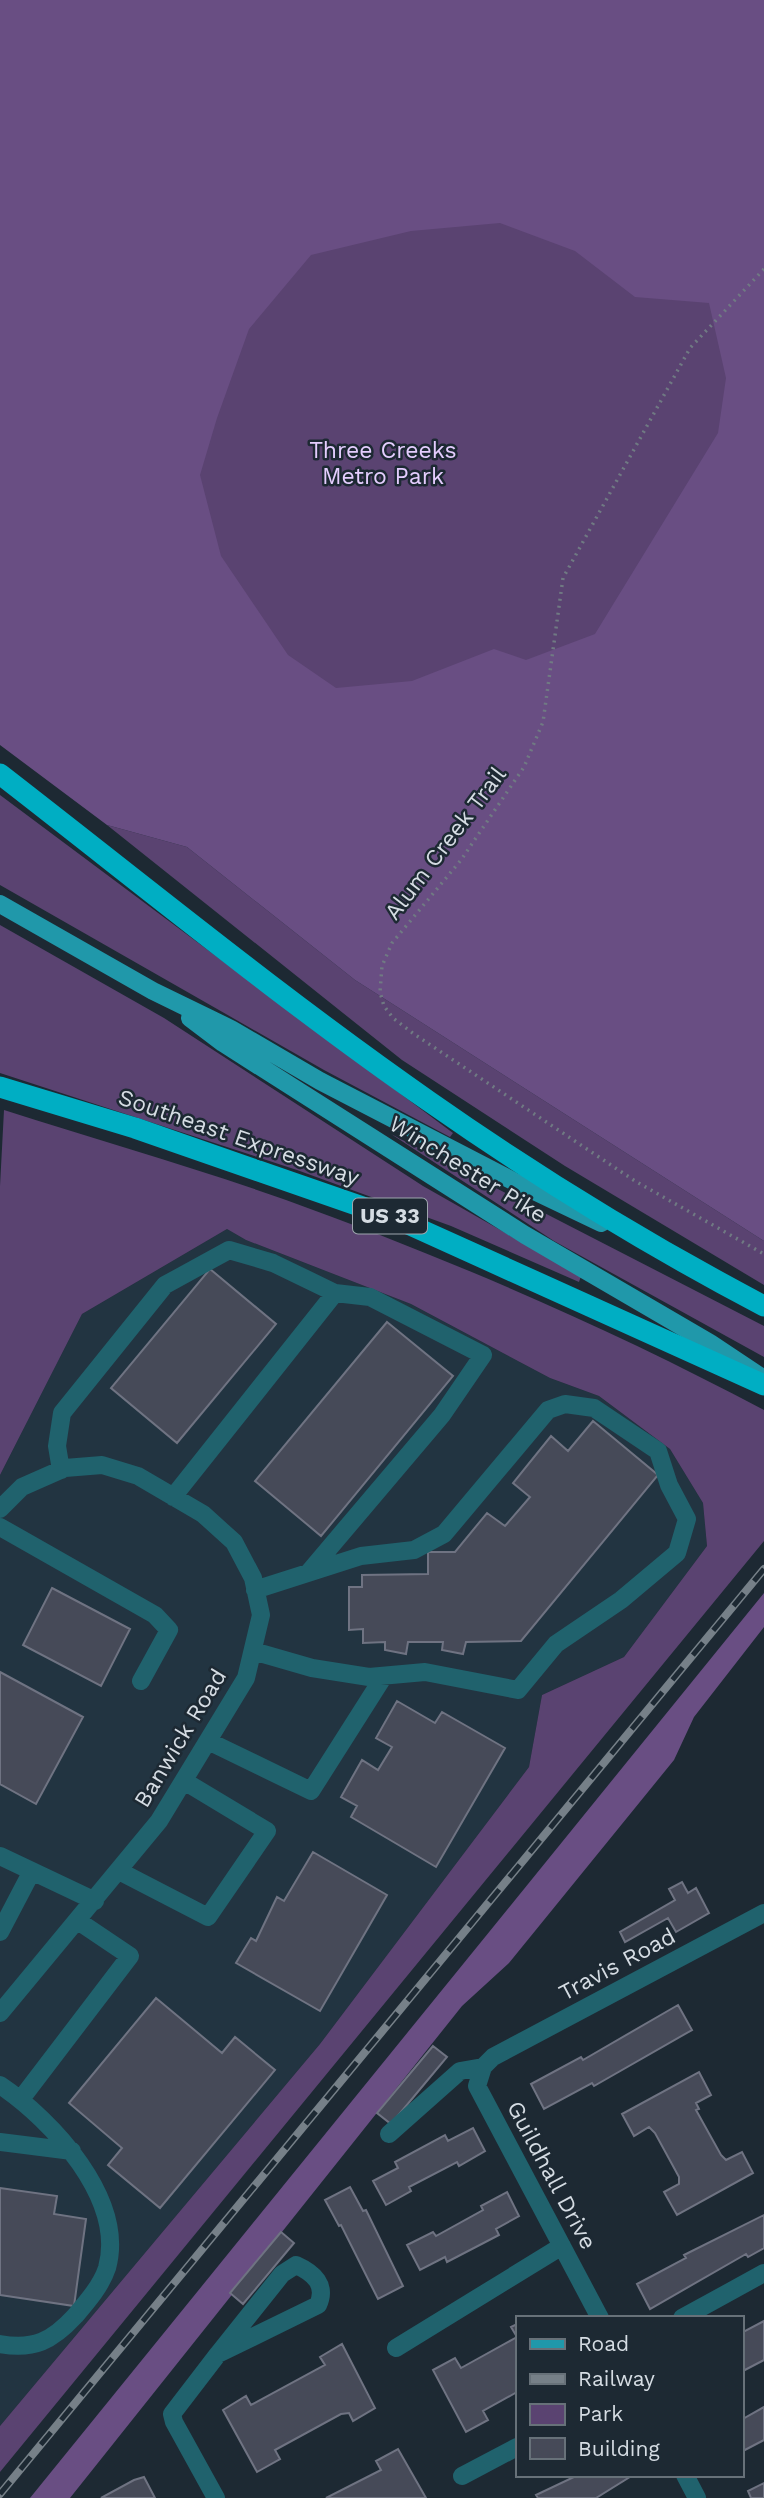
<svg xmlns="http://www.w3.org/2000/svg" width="764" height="2498" viewBox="0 0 764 2498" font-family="'Work Sans',sans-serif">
  <rect width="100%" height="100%" fill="#1d2933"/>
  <path fill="#223441" d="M 227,1229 L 246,1240 L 411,1304 L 550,1378 L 599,1396 L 670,1449 L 703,1503 L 707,1546 L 624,1657 L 542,1695 L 529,1767 L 320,2044 L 0,2426 L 0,1475 L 82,1314 Z"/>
  <path fill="#5a4371" d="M 0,0 L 764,0 L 764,1176 L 79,767 Z
    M 0,795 L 453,1133 L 450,1137 L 324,1070 L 0,885 Z
    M 107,825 L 187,847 L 355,980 L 764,1241 L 764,1285 L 565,1166 L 402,1060 Z
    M 0,925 L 164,1018 L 423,1186 L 581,1276 L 579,1282 L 451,1226 L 297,1170 L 0,1073 Z
    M 4,1110 C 98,1140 193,1167 286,1200 C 450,1259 610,1328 764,1410 L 764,1541 L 0,2472 L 0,2426 L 320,2044 L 529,1767 L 542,1695 L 624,1657 L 707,1546 L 703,1503 L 670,1449 L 599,1396 L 550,1378 L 411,1304 L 246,1240 L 227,1229 L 82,1314 L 0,1475 L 0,1186 Z
    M 391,1134 L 764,1326 L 764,1357 L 554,1241 Z"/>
  <path fill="#694e83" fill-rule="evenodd" d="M 0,0 L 764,0 L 764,1241 L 355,980 L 187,847 L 107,825 L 0,745 ZM 500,223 L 575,251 L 635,297 L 709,303 L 726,378 L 718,433 L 595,634 L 526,660 L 494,649 L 412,681 L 336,688 L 288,655 L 221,556 L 200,475 L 217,418 L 249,329 L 311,255 L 411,231 Z
    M 764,1593 L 764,1627 L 694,1717 L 674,1760 L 509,1963 L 462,2006 L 70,2498 L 30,2498 Z"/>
  <path fill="#464a58" stroke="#6f7382" stroke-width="2" d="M 210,1269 L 276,1324 L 177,1443 L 111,1388 Z
    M 387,1322 L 453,1376 L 321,1536 L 255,1481 Z
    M 593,1421 L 658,1475 L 521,1641 L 466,1642 L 463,1654 L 442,1650 L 443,1642 L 408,1642 L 406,1654 L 385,1650 L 385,1642 L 363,1643 L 363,1629 L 349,1630 L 349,1587 L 362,1587 L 362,1575 L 428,1574 L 428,1552 L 455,1552 L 487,1513 L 505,1526 L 530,1497 L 513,1483 L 551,1436 L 568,1451 Z
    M 52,1588 L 130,1629 L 101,1686 L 23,1645 Z
    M 0,1672 L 83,1717 L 36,1804 L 0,1784 Z
    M 397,1701 L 435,1723 L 442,1712 L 505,1748 L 436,1867 L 351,1817 L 357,1806 L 341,1797 L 362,1760 L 378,1770 L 392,1747 L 376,1738 Z
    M 313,1852 L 387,1895 L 320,2011 L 236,1963 L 251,1938 L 256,1941 L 277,1897 L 284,1901 Z
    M 682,1882 L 688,1893 L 696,1888 L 709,1913 L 676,1932 L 668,1918 L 625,1942 L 620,1932 L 675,1900 L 669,1889 Z
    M 156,1998 L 222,2053 L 235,2037 L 275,2070 L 160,2208 L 108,2165 L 122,2148 L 69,2103 Z
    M 678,2005 L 692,2030 L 594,2086 L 592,2083 L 544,2109 L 531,2084 L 581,2057 L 583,2060 Z
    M 433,2046 L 447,2057 L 391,2124 L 377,2113 Z
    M 699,2072 L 711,2095 L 696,2103 L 699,2109 L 696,2110 L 721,2155 L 726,2160 L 742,2152 L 753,2173 L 677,2215 L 664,2192 L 679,2184 L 679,2177 L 655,2133 L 649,2127 L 634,2136 L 622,2114 Z
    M 473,2128 L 485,2151 L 459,2166 L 457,2162 L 409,2187 L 411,2191 L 386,2205 L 373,2181 L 398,2168 L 395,2162 L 445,2135 L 448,2141 Z
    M 350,2187 L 363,2211 L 366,2210 L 403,2286 L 378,2299 L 341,2225 L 339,2226 L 325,2200 Z
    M 0,2188 L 57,2196 L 54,2214 L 86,2219 L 74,2306 L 0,2295 Z
    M 507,2192 L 519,2216 L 496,2229 L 499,2235 L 447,2262 L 445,2257 L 420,2270 L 407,2245 L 433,2232 L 436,2236 L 483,2210 L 481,2206 Z
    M 764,2215 L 764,2248 L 748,2257 L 746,2254 L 650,2309 L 637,2284 L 686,2258 L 684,2255 Z
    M 281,2232 L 294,2243 L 243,2304 L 230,2293 Z
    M 764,2321 L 764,2360 L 741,2372 L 741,2333 Z
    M 517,2324 L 517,2392 L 483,2411 L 488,2420 L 466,2432 L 433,2370 L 455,2358 L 461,2368 L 517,2337 L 511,2327 Z
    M 342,2344 L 375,2408 L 353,2421 L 349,2413 L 341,2414 L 275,2450 L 280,2459 L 257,2472 L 223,2410 L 246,2396 L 251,2405 L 325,2365 L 320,2357 Z
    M 764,2407 L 764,2440 L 741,2452 L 741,2420 Z
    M 398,2449 L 426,2498 L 326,2498 L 381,2470 L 376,2461 Z
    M 578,2475 L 633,2475 L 596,2498 L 538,2498 L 536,2495 Z
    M 144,2477 L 155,2498 L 101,2498 L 134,2480 Z
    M 764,2483 L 764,2498 L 751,2498 L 748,2491 Z"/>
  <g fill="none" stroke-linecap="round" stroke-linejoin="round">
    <path stroke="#707a83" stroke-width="3.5" stroke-dasharray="2 5" stroke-linecap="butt" d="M 764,269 L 690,348 L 563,578 L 543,722 L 524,767 L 461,860 L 392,943 L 382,966 L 380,992 L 384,1006 L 393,1018 L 414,1034 L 635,1181 L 764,1254"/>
    <path stroke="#20626d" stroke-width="18" d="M 61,1470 L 57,1446 L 62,1413 L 165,1285 L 229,1250 L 273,1263 L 335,1293 L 173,1497
      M 0,1509 L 22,1487 L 65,1468 L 102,1465 L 138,1476 L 203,1514 L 234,1542 L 253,1578 L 261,1615 L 246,1678 L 159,1821 L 0,2013
      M 0,1527 L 155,1615 L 169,1630 L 141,1681
      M 309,1572 L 442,1415 L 483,1355 L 370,1297 L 335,1293
      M 253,1651 L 312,1668 L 369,1677 L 425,1672 L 518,1690 L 556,1644 L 621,1600 L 677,1553 L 687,1519 L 669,1485 L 658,1451 L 594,1408 L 565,1404 L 548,1410 L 444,1534 L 414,1550 L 361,1556 L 255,1590
      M 208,1741 L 311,1791 L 384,1676
      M 0,1856 L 95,1901
      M 119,1871 L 208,1917 L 267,1831 L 184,1781
      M 0,1932 L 32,1871
      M 0,2085 C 52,2120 126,2199 107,2268 C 101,2286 87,2302 75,2316 C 52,2341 34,2350 0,2344
      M 21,2099 L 130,1956 L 78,1921
      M 389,2134 L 460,2071 L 483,2067
      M 0,2142 L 72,2151
      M 600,2318 L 477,2086 L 483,2067 L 493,2057 L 764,1913
      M 682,2318 L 764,2273
      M 396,2348 L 562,2246
      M 685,2475 L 697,2498
      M 462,2476 L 517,2447
      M 216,2498 L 174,2422 L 172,2414 L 218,2354 L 318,2305 C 327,2285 314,2273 296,2265 L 282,2274 L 218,2354"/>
    <path stroke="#2098aa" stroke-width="18" d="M 0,904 L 153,991 L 231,1029 L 320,1081 L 513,1181 L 601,1223
      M 190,1018 L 223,1043 L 525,1235 L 710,1343 L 758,1375"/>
    <path stroke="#00aec3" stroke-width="21" d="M 0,774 C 142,884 282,999 430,1102 C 537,1177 648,1245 764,1306
      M 0,1087 L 135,1128 L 397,1219 L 764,1385"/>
    <defs>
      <path id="rail" d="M 0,2494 L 764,1569"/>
    </defs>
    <use href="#rail" stroke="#768088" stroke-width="8"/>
    <use href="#rail" stroke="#1d2933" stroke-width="5" stroke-dasharray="16" stroke-linecap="butt"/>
  </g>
  <g text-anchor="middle" stroke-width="5" stroke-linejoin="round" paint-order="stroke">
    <rect fill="#1d2933" stroke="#9ea6ae" stroke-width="2" x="353" y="1198.5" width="74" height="35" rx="5"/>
    <g font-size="21" font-weight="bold" fill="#d5dce3">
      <text x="390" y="1223">US 33</text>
    </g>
    <g font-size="23" fill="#e4cdfe" stroke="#1d2933">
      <text x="383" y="458">Three Creeks<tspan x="383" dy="26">Metro Park</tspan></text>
    </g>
    <g font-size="23" fill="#d5dce3" stroke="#1d2933">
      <text transform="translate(445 843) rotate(-53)" y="8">Alum Creek Trail</text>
      <text transform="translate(239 1137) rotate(19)" y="8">Southeast Expressway</text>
      <text transform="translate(468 1169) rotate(32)" y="8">Winchester Pike</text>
      <text transform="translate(180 1738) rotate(-59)" y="8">Banwick Road</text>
      <text transform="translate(617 1964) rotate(-28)" y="8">Travis Road</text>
      <text transform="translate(552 2175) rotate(62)" y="8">Guildhall Drive</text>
    </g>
  </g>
  <rect x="516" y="2316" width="228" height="161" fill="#1d2933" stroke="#677179" stroke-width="2"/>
  <rect x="530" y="2339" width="35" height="10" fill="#2098aa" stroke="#677179" stroke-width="2"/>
  <text x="578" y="2351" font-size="21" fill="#d5dce3">Road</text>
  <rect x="530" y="2374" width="35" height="10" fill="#768088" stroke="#677179" stroke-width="2"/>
  <text x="578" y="2386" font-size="21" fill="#d5dce3">Railway</text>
  <rect x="530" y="2404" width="35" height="21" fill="#5a4371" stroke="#677179" stroke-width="2"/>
  <text x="578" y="2421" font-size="21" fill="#d5dce3">Park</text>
  <rect x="530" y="2438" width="35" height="21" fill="#464a58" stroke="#677179" stroke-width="2"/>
  <text x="578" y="2456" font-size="21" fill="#d5dce3">Building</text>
</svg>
